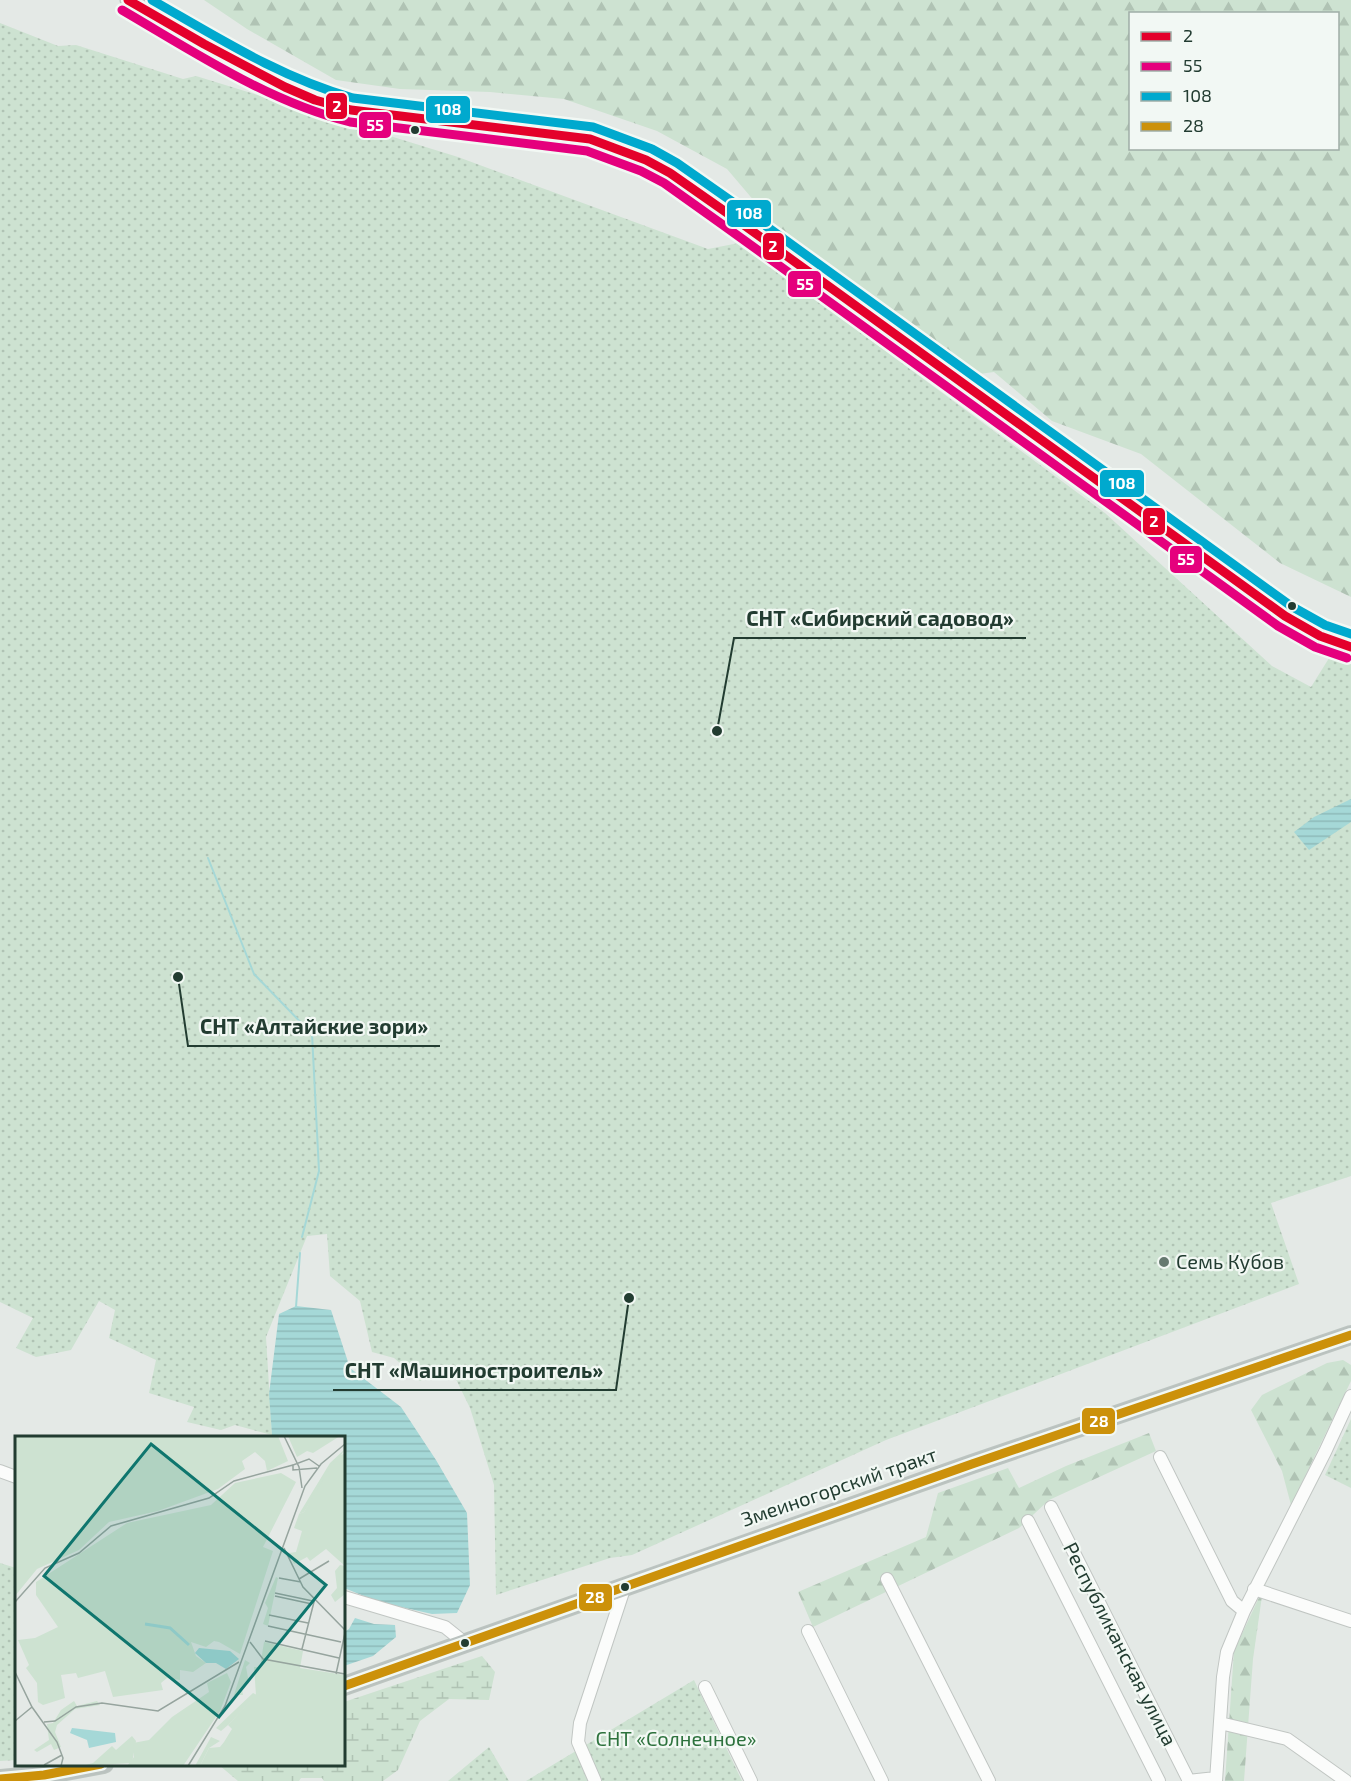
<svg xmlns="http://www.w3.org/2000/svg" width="1351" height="1781" viewBox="0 0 1351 1781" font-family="'Exo 2',sans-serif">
  <defs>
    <pattern id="forest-firs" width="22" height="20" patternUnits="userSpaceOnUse" patternTransform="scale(1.5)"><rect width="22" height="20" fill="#cde2d1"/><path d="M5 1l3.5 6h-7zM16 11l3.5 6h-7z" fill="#b0c3b4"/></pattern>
    <pattern id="wetland-marsh" width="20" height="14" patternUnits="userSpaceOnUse" patternTransform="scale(1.5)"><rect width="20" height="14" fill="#cde2d1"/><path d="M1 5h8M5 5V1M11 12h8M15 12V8" fill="none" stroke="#b0c3b4"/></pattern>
    <pattern id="garden-dots" width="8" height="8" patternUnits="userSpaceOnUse" patternTransform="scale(1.5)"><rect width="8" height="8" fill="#cde2d1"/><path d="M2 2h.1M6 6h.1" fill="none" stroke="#b0c3b4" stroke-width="1.8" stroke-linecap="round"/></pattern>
    <pattern id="water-rules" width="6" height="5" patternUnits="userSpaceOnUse" patternTransform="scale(1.5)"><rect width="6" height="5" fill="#a5d8d7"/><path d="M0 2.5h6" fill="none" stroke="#8ebab9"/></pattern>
  </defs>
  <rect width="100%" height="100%" fill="#e4e9e6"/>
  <path fill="url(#forest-firs)" fill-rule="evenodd" d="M 204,0 L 1351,0 L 1351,597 L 1280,563 L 1141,454 L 1052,421 L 994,372 L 972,375 L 783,235 L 727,169 L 657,131 L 564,99 L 490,92 L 400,89 L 336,80 L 247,29 ZM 1130,14 L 1338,14 L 1338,148 L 1130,148 Z
    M 1343,1360 L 1351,1365 L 1351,1381 L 1291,1505 L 1282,1471 L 1251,1410 L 1262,1395 L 1327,1363 Z
    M 1149,1433 L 1156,1451 L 1049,1500 L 1019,1528 L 813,1627 L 798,1592 L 926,1537 L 938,1493 L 1008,1468 L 1019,1488 L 1066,1466 Z
    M 1263,1589 L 1253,1659 L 1244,1781 L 1225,1781 L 1234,1651 Z"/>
  <path fill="url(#wetland-marsh)" d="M 482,1656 L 495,1672 L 489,1700 L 449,1699 L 420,1721 L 398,1770 L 383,1781 L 324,1781 L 322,1778 L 301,1778 L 299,1781 L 238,1781 L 219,1765 L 344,1764 L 344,1702 Z"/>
  <path fill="url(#garden-dots)" d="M 0,23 L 58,46 L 76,45 L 183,79 L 196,76 L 458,157 L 708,249 L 739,243 L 1105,513 L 1272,666 L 1311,687 L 1331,655 L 1351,660 L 1351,1176 L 1271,1203 L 1299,1284 L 886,1440 L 632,1555 L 610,1558 L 496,1595 L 494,1485 L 470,1408 L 449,1365 L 420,1381 L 394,1358 L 372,1352 L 360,1301 L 330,1276 L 327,1234 L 307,1236 L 266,1337 L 272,1435 L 235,1425 L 221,1430 L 187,1422 L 194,1407 L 149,1393 L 156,1360 L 109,1338 L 115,1310 L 99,1301 L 71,1350 L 36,1357 L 16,1348 L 33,1318 L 0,1302 Z
    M 1351,1419 L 1351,1488 L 1325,1475 Z
    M 0,1563 L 16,1568 L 16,1760 L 0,1761 Z
    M 694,1680 L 742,1781 L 526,1781 Z
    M 489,1747 L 509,1781 L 448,1781 Z"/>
  <path fill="url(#water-rules)" d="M 1351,799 L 1351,822 L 1309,850 L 1294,832 L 1314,817 Z
    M 296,1306 L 331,1310 L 350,1368 L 401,1407 L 436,1460 L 467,1513 L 470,1585 L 457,1613 L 432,1614 L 379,1602 L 344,1588 L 344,1438 L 275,1438 L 272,1435 L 269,1394 L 279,1314 Z
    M 355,1618 L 374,1624 L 395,1625 L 396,1637 L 373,1656 L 344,1666 L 344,1632 L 349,1629 Z"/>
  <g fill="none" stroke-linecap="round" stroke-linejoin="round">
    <path stroke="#a5d8d7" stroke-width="2" d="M 208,858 L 254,974 L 312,1034 L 319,1171 L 302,1237
      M 296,1307 L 300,1253"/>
    <defs>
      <path id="minor" d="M 1160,1457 L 1232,1601 L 1244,1611
        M 0,1471 L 16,1477
        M 1051,1507 L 1189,1781
        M 1028,1521 L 1159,1781
        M 887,1579 L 989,1781
        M 1254,1589 L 1351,1621
        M 344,1597 L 445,1627 L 465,1643
        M 808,1631 L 882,1781
        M 705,1687 L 751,1781
        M 1220,1723 L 1287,1739 L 1346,1781
        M 595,1781 L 578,1742 L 580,1723 L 625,1586
        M 1188,1781 L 1216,1778
        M 1216,1781 L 1223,1677 L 1227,1652 L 1244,1611 L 1325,1452 L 1351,1396"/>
      <path id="major" d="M 128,0 L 204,44 L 285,87 L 315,100 L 351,110 L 590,139 L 646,160 L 670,173 L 730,215 L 1005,415 L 1285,616 L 1320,636 L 1351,647"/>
      <path id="highway" d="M 344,1686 L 972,1464 L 1351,1335
        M 0,1779 L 44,1775 L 104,1764"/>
    </defs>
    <use href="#minor" stroke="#c1c6c3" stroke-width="14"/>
    <use href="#major" stroke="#bdc5c1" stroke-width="17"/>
    <use href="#highway" stroke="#bdc5c1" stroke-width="20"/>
    <use href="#minor" stroke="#fbfcfb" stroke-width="12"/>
    <use href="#major" stroke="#cdd5d2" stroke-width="15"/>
    <use href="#highway" stroke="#bac2bf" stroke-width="18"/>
    <defs>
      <path id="bus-1" d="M 128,0 L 204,44 L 285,87 L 315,100 L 351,110 L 590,139 L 646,160 L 670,173 L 730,215 L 1285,616 L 1320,636 L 1351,647"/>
      <path id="bus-2" d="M 122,10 C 194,52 269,102 350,122 L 587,151 L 641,171 L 664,183 L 723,225 L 1278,626 L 1315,647 L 1347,658"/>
      <path id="bus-3" d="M 152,0 C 217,37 281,78 353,98 L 593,127 L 652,149 L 677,163 L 737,205 L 1291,606 L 1325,625 L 1351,634"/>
      <path id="bus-4" d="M 344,1686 L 972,1464 L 1351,1335
        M 0,1779 L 44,1775 L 101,1764"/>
    </defs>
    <use href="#bus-1" stroke="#f2f8f4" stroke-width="14"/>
    <use href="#bus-2" stroke="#f2f8f4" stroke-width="14"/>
    <use href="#bus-3" stroke="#f2f8f4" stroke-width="14"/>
    <use href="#bus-4" stroke="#f2f8f4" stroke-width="14"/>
    <use href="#bus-1" stroke="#e4002b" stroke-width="9"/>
    <use href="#bus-2" stroke="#e5007d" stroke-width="9"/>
    <use href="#bus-3" stroke="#00a9ce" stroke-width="9"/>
    <use href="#bus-4" stroke="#cc910a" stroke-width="9"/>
  </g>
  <g fill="#223c31" stroke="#f2f8f4" stroke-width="2">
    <circle cx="415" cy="130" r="5"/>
    <circle cx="1292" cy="606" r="5"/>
    <circle cx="625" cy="1587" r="5"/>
    <circle cx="465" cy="1643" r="5"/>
  </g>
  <circle fill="#667970" stroke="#f2f8f4" stroke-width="2" cx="1164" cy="1262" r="6"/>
  <g text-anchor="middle" stroke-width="4.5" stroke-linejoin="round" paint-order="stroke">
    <g font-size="20" fill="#223c31" stroke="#f2f8f4" text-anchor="start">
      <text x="1176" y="1269">Семь Кубов</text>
    </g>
    <g font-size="20" fill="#223c31" stroke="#f2f8f4">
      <text transform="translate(839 1487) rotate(-19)" y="7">Змеиногорский тракт</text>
      <text transform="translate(1120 1644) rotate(63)" y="7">Республиканская улица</text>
    </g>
    <g font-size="20" fill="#2d723d" stroke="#f2f8f4">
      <text x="676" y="1746">СНТ «Солнечное»</text>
    </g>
  </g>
  <g transform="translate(15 1436)">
    <rect width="330" height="330" fill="#e4e9e6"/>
    <path d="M 0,0 L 263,0 L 273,25 L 252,35 L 250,25 L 240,16 L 227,25 L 230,33 L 203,53 L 143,75 L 94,86 L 64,114 L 22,133 L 0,160 ZM 273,0 L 325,0 L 298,17 L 292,15 L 282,21 ZM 330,13 L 289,76 L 284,78 L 315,27 ZM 325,129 L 330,130 L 330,158 L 320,166 L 316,159 L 322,152 L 320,135 ZM 261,141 L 263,142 L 253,190 L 248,188 L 253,172 L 250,167 ZM 238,257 L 242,259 L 213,289 L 206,295 L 201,292 ZM 59,265 L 62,270 L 82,265 L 85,269 L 60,273 L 42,289 L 40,296 L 46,311 L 39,314 L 36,308 L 22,316 L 19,314 L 34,304 L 32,288 L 38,287 L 46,274 ZM 117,300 L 121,305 L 117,327 L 67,330 L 78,327 L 97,310 L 101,314 ZM 196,301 L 205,305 L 194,312 L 185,330 L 180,330 Z" fill="#cde2d1"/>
    <path d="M 230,224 L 235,227 L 231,231 L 234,247 L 227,252 L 228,259 L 219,259 Z" fill="#cde2d1"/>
    <path d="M 330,17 L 330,130 L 311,113 L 295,125 L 292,121 L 279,128 L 274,117 L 281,116 L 287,95 L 279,92 L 284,78 L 289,76 L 321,22 ZM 266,37 L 281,46 L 248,111 L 258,115 L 225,218 L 204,206 L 199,205 L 191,211 L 176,206 L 181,220 L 191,227 L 178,236 L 165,234 L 165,244 L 152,242 L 146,247 L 148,254 L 98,261 L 90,235 L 63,242 L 61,237 L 46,239 L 50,262 L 28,269 L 23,266 L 22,247 L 11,232 L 14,229 L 3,204 L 20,202 L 43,191 L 21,159 L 21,146 L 112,87 L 196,69 L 220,47 ZM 249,206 L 288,215 L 285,232 L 330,239 L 330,330 L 185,330 L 194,312 L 205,311 L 209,306 L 217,293 L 213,289 L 241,259 L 239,231 L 245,231 ZM 212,237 L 216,246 L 205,275 L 168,330 L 112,330 L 119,321 L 118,307 L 134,304 L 157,281 L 194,256 L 192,247 Z" fill="#cde2d1"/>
    <path d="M 184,212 L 215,215 L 224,223 L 211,233 L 201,227 L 191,227 L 180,217 ZM 57,292 L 100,297 L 101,306 L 74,312 L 72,304 L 55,297 Z" fill="#a5d8d7"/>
    <path fill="none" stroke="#a5d8d7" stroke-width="3" d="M 130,188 L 155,192 L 174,209"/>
    <path fill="none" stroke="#96a49e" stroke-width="1.5" d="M 269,0 L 284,31 L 287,52M 302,32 L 278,34 L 278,29 L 294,23 L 304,30M 269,112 L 288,151 L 330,194M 264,142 L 286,146M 284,143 L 314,125M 260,157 L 298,165M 260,160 L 297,168M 0,166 L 30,132 L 64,117 L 96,90 L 194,62 L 219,45 L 278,29M 254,179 L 293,187M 253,190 L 326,206M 250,205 L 324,222M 235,206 L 248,223 L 330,238M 287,213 L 300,162M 0,236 L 17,271 L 42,306 L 48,322 L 46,330M 321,238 L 330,197M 0,285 L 17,271M 29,286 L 40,285 L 61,271 L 87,267 L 143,275 L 224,226M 29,329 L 47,319M 173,330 L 210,270 L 290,50 L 306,28 L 330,8"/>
    <path fill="#0f766e" fill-opacity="0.15" stroke="#0f766e" stroke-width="3" d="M 136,8 L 311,149 L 204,281 L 29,140 Z"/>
    <rect width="330" height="330" fill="none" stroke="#223c31" stroke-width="3"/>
  </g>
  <path fill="none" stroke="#223c31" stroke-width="2" d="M717 731L734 638H1026M178 977L188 1046H440M629 1298L616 1390H333"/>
  <g fill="#223c31" stroke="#f2f8f4" stroke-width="2">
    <circle cx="717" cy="731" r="6"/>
    <circle cx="178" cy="977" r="6"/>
    <circle cx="629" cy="1298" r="6"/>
  </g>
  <g font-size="21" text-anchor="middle" font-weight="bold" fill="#223c31" stroke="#f2f8f4" stroke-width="4.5" stroke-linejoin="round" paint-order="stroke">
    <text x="880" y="626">СНТ «Сибирский садовод»</text>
    <text x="314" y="1034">СНТ «Алтайские зори»</text>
    <text x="474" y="1378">СНТ «Машиностроитель»</text>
  </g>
  <g stroke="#f2f8f4" stroke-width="2">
    <rect x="325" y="92" width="23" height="28" rx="6" fill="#e4002b"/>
    <rect x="425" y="95" width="46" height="29" rx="6" fill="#00a9ce"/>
    <rect x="358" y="111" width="34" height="28" rx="6" fill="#e5007d"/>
    <rect x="726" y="199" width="46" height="29" rx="6" fill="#00a9ce"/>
    <rect x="762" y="232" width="23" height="29" rx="6" fill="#e4002b"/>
    <rect x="787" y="270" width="35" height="28" rx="6" fill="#e5007d"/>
    <rect x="1099" y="469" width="46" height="29" rx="6" fill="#00a9ce"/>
    <rect x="1142" y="507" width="24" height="29" rx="6" fill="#e4002b"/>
    <rect x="1169" y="545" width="34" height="29" rx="6" fill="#e5007d"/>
    <rect x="1081" y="1407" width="35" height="28" rx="6" fill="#cc910a"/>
    <rect x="578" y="1583" width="35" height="29" rx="6" fill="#cc910a"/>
  </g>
  <g font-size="16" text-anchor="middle" font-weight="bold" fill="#fff">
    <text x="337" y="112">2</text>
    <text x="448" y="115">108</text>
    <text x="375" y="131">55</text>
    <text x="749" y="219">108</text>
    <text x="773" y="252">2</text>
    <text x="805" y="290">55</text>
    <text x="1122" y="489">108</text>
    <text x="1154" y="527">2</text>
    <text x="1186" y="565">55</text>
    <text x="1099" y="1427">28</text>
    <text x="595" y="1603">28</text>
  </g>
  <rect x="1129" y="12" width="210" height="138" fill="#f2f8f4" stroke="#9fada6" stroke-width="1.5"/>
  <rect x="1141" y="32" width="30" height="9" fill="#e4002b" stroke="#9fada6" stroke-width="1.5"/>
  <text x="1183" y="42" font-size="18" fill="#223c31">2</text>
  <rect x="1141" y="62" width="30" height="9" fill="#e5007d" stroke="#9fada6" stroke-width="1.5"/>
  <text x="1183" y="72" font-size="18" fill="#223c31">55</text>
  <rect x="1141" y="92" width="30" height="9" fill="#00a9ce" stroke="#9fada6" stroke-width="1.5"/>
  <text x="1183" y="102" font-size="18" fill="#223c31">108</text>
  <rect x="1141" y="122" width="30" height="9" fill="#cc910a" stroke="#9fada6" stroke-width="1.5"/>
  <text x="1183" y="132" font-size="18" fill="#223c31">28</text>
</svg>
